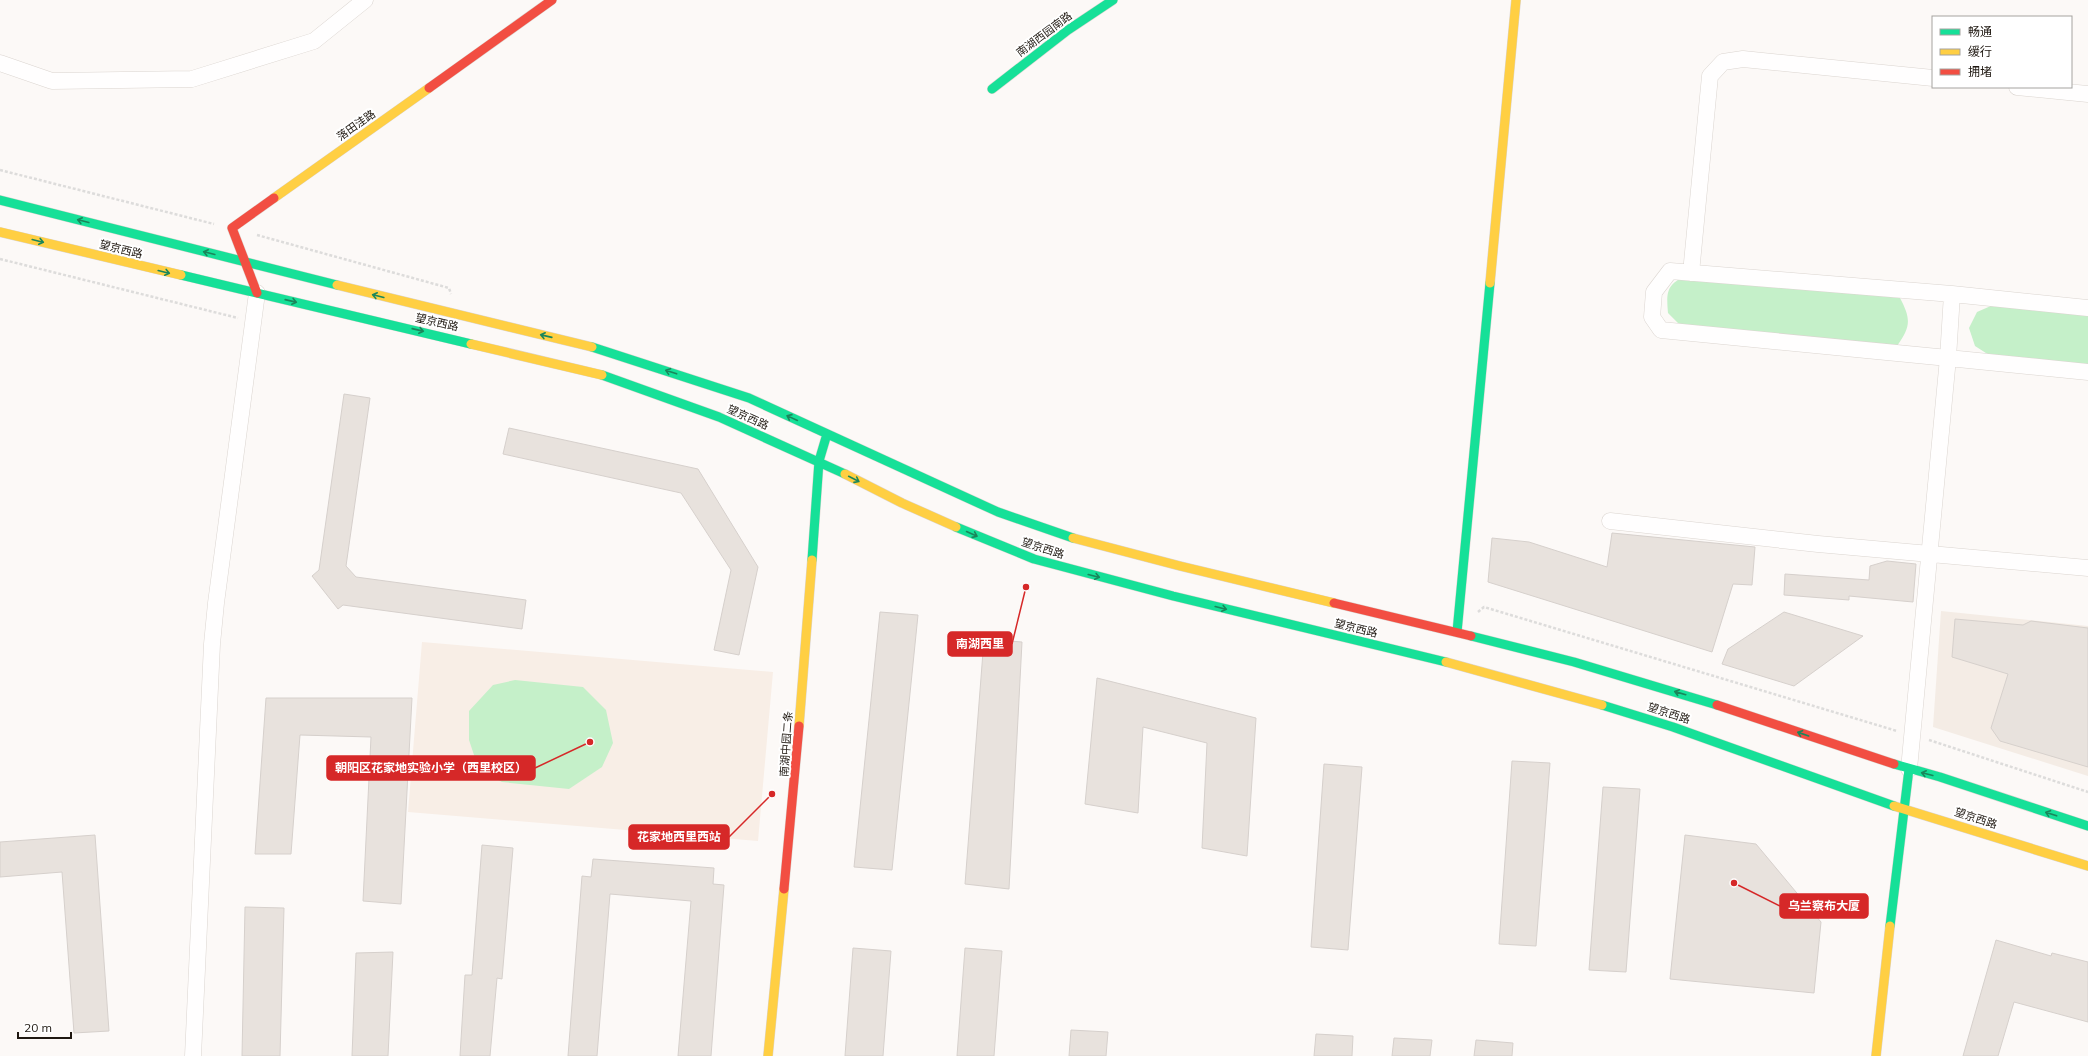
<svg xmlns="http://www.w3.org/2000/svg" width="2088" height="1056" viewBox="0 0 2088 1056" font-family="Mulish,'Noto Sans SC',sans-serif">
	<rect width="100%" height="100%" fill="#fcf9f7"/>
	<path fill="#f4ece5" d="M1941 611 2088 626V776L1933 727Z"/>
	<path fill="#f8eee6" d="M422 642 773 672 758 841 408 812Z"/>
	<path fill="#c5f0c9" d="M1689 275 1900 298C1911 319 1911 326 1897 346L1682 327 1668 313C1666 291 1667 283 1689 275Z
		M1993 305 2088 314V365L1989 355 1975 346 1969 328 1977 312Z
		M515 680 583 687 606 710 613 743 602 767 569 789 502 782 479 770 469 740V711L493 685Z"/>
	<path fill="#e8e2dd" stroke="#d6d0cc" d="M344 394 370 398 346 566 356 577 526 600 522 629 343 605 338 609 312 576 319 570Z
		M509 428 698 469 758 567 739 655 714 650 731 570 681 493 503 454Z
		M1612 533 1755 547 1752 585 1733 584 1712 652 1488 582 1492 538 1529 542 1607 567Z
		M1887 561 1916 564 1913 602 1849 596V600L1784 595 1785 574 1869 580 1870 566Z
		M880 612 918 615 892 870 854 867Z
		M1784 612 1863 636 1794 686 1722 664 1728 649Z
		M1955 619 2023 625 2031 621 2088 628V767L2000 741 1991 728 2008 674 1952 657Z
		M984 639 1022 642 1009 889 965 884Z
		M1097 678 1256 718 1247 856 1202 848 1207 743 1143 727 1138 813 1085 804Z
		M266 698H412L401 904 363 901 371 737 300 735 291 854H255Z
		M1512 761 1550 763 1536 946 1499 944Z
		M1324 764 1362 767 1348 950 1311 947Z
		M1603 787 1640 789 1626 972 1589 970Z
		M95 835 109 1031 74 1033 62 872 0 877V842Z
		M1685 835 1756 844 1821 922 1814 993 1670 979Z
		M482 845 513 848 502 979 497 978 490 1056H460L465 975H472Z
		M593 859 714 868 713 884 724 885 711 1056H678L691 901 610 894 597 1056H568L582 876 591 877Z
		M245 907 284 908 280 1056H242Z
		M1996 940 2051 956 2052 953 2088 962V1022L2014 1002 1998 1056H1963Z
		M853 948 891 951 883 1056H845Z
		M965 948 1002 951 994 1056H957Z
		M393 952 388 1056H352L356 953Z
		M1071 1030 1108 1032 1106 1056H1069Z
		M1316 1034 1353 1036 1352 1056H1314Z
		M1394 1038 1432 1040 1430 1056H1392Z
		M1476 1040 1513 1043 1512 1056H1474Z"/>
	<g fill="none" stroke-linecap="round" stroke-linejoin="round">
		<g stroke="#dbd5d0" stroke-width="17">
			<path id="street" d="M0 63 52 81 192 79 314 41 365 0
				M2017 87 2088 94
				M1691 273 1710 76 1723 62 1743 59 1933 78
				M1952 294 2088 308
				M1610 521 1818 544 2088 568
				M1909 769 1948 358 1661 330 1652 317 1654 292 1670 271 1952 294 1948 358 2088 372
				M193 1056 212 644 216 603 257 293"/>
		</g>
		<g stroke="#dbd5d0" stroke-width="10">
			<path id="fast" d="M992 89 1068 30 1113 0
				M0 200 337 285
				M181 275 471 344
				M592 347 749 398 998 512 1073 538
				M602 375 719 417 845 474
				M956 527 1034 559 1173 596 1446 662
				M812 560 819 461 827 434
				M1457 632 1490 283
				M1471 636 1574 662 1717 705
				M1602 705 1673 727 1894 806
				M1894 764 1940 777 2088 826
				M1890 926 1909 769"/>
		</g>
		<g stroke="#dbd5d0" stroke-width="10">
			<path id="slow" d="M274 198 429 88
				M0 232 181 275
				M1490 283 1516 0
				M337 285 592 347
				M471 344 602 375
				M845 474 902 503 956 527
				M1073 538 1180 566 1334 603
				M1446 662 1602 705
				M799 726 812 560
				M1894 806 2088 866
				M768 1056 784 889
				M1876 1056 1890 926"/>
		</g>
		<g stroke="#dbd5d0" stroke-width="10">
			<path id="jam" d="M429 88 552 0
				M257 293 232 228 274 198
				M1334 603 1471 636
				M1717 705 1894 764
				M784 889 799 726"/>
		</g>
		<path stroke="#dddcdb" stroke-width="2.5" stroke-dasharray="3 2" stroke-linecap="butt" d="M0 170 214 224
			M257 235 449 288 451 294
			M0 259 238 318
			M1478 612 1484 607 1897 731
			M1929 740 2088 792"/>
		<use href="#street" stroke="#fffefe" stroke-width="16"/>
		<use href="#fast" stroke="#16e098" stroke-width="9"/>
		<use href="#slow" stroke="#ffcf43" stroke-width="9"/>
		<use href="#jam" stroke="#f24e42" stroke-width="9"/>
	</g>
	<defs><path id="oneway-shaft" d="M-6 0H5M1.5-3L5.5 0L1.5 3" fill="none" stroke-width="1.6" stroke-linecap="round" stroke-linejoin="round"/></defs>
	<g stroke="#1a865b">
		<use href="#oneway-shaft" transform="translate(83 221) rotate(-166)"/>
		<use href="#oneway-shaft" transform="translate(38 241) rotate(14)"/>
		<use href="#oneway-shaft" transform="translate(209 253) rotate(-166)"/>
		<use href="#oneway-shaft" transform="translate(164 272) rotate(14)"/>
		<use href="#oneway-shaft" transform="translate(378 296) rotate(-166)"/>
		<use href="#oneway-shaft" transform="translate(291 301) rotate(13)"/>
		<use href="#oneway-shaft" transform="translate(418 330) rotate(13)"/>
		<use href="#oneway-shaft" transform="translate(546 336) rotate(-167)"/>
		<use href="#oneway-shaft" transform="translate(671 372) rotate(-162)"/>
		<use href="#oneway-shaft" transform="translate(792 418) rotate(-155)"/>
		<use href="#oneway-shaft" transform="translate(854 479) rotate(27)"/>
		<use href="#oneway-shaft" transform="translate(972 534) rotate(24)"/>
		<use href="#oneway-shaft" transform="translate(1094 576) rotate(14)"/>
		<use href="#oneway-shaft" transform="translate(1221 608) rotate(14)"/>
		<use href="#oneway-shaft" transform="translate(1680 693) rotate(-164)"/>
		<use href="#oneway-shaft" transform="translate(1803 734) rotate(-161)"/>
		<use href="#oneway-shaft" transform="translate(1927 774) rotate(-166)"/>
		<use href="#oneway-shaft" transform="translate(2051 814) rotate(-162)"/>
	</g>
	<g text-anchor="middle" stroke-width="4" stroke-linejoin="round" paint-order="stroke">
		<g font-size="11" fill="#1f1811" stroke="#fff">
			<text transform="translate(1044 34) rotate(-37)" y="4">南湖西园南路</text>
			<text transform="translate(356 125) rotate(-35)" y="4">落田洼路</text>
			<text transform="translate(121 249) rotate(14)" y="4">望京西路</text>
			<text transform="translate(437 322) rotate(13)" y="4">望京西路</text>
			<text transform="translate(748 417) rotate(24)" y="4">望京西路</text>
			<text transform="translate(1043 548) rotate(18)" y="4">望京西路</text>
			<text transform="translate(1356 628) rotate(14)" y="4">望京西路</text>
			<text transform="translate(1669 713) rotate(18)" y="4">望京西路</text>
			<text transform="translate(786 744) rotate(-86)" y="4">南湖中园二条</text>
			<text transform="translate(1976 818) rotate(18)" y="4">望京西路</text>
		</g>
	</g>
	<path fill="none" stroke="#d62828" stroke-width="1.5" d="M1026 587L1012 644M590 742L535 768M772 794L729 837M1734 883L1780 906"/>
	<g fill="#d62828" stroke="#fff" stroke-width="1.5">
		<circle cx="1026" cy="587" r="4"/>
		<circle cx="590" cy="742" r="4"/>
		<circle cx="772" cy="794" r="4"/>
		<circle cx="1734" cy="883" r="4"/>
	</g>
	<g fill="#d62828" stroke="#d62828" stroke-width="1.5">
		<rect x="948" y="632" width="64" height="24" rx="4"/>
		<rect x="327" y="756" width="208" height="24" rx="4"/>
		<rect x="629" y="825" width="100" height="24" rx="4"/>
		<rect x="1780" y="894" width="88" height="24" rx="4"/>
	</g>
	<g font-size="12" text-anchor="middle" font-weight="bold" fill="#fff">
		<text x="980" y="648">南湖西里</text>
		<text x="431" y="772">朝阳区花家地实验小学（西里校区）</text>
		<text x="679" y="841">花家地西里西站</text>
		<text x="1824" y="910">乌兰察布大厦</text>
	</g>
	<rect x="1932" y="16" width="140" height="72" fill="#ffffff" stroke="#a5a3a0"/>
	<rect x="1940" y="29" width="20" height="6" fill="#16e098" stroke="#a5a3a0"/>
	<text x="1968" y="36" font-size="12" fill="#1f1811">畅通</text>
	<rect x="1940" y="49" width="20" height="6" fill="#ffcf43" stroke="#a5a3a0"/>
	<text x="1968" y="56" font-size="12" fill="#1f1811">缓行</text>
	<rect x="1940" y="69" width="20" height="6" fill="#f24e42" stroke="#a5a3a0"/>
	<text x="1968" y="76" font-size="12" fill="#1f1811">拥堵</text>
	<path d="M18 1032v6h53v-6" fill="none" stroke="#1f1811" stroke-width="2"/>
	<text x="24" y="1032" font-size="12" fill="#1f1811" stroke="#ffffff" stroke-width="3" paint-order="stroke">20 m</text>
</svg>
